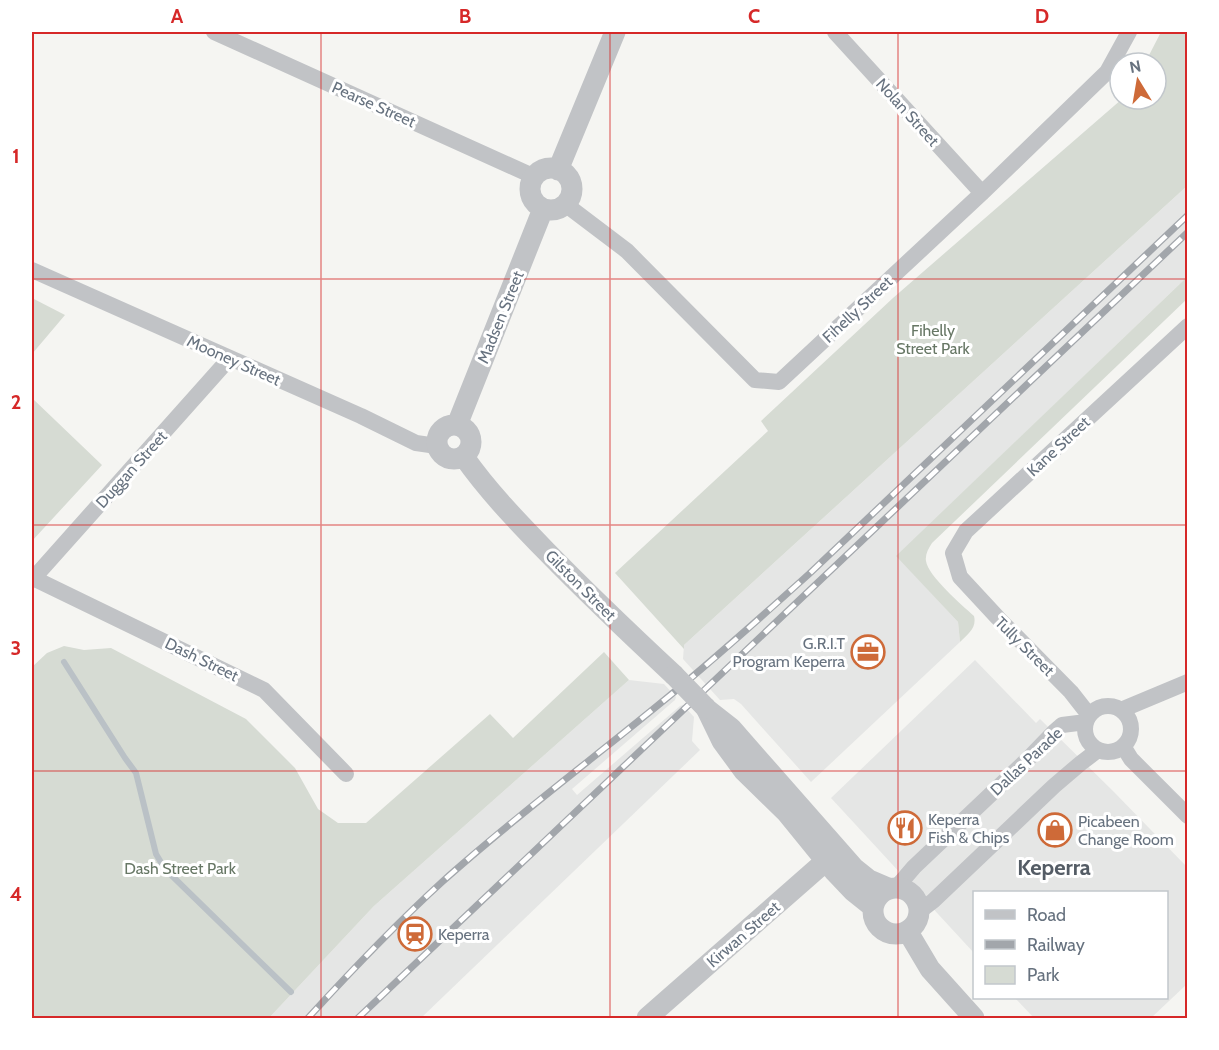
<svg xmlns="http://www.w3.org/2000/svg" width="1219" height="1050" viewBox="0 0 1219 1050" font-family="Cabin,sans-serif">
	<rect width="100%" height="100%" fill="#f5f5f2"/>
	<path fill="#e5e6e5" d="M1187 186V277L897 556 958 622 960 642 811 782 741 704 734 699 720 700 683 659 684 645Z
		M975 660 1036 723 1040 719 1114 792 1187 867V984L1151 1018H1034L1015 998H1166V892H974V953L831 798Z
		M629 680 664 684 676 697 675 700 572 789 577 795 680 706 683 705 694 717 692 741 700 750 421 1018H269L374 906Z"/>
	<path fill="#d6dbd3" d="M1161 32H1187V186L684 645V649L615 573 768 431 761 421 893 298 1122 99H1156V63H1145Z
		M1187 277V299L932 543C928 549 925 555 926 561 928 576 962 605 974 616 977 628 968 634 960 642L958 622 896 556Z
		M32 298 65 315 32 354Z
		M32 398 102 465 32 541Z
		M64 646 84 650 111 648 246 719 295 768 318 809 338 823H366L490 714 513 738 604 652 629 680 374 906 269 1018H32V667L47 653Z"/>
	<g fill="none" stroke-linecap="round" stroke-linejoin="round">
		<path stroke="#bac1c6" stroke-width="6" d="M64 662 125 758 136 773 156 854 165 869 291 992"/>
		<path stroke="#c1c3c6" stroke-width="16" d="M214 32 535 177
			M835 32 982 193
			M565 204 627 251 755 380 779 382 982 193 1107 72 1129 32
			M32 270 361 416 416 443 437 446
			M33 578 264 690 346 774
			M32 580 229 359
			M1085 729a23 23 0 1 1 46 0a23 23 0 1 1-46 0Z
			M1121 710 1188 682
			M1089 715 1071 692 998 618 960 577 953 553 966 531 1188 326
			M1123 746 1131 759 1188 816
			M896 888 914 867 1028 759 1054 732 1062 725 1086 722
			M920 911 933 901 1054 786 1081 763 1098 750"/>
		<path stroke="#c1c3c6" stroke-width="21" d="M530 189a21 21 0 1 1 42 0a21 21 0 1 1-42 0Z
			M558 170 615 32
			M437 442a17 17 0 1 1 34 0a17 17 0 1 1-34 0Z
			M457 425 543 209
			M464 457C488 491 516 520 545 550 587 593 630 634 674 675
			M706 708 722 741 744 771 787 813 835 872 853 891 873 907
			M708 710 731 728 854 868 869 880 890 889
			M873 911a23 23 0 1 1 46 0a23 23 0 1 1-46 0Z
			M908 932 930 969 974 1018
			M647 1018 836 852"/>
		<g stroke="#a2a6ab" stroke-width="7">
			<path id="rail" d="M308 1018C351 971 395 925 442 882 511 820 586 764 657 706 709 664 759 619 809 574L1188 215
				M358 1018 1188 232"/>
		</g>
		<use href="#rail" stroke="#fff" stroke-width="4.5" stroke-dasharray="14" stroke-linecap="butt"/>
		<path stroke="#c1c3c6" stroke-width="21" d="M674 675 706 708"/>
	</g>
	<path fill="none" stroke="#d62828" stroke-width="1.5" stroke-opacity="0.55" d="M321 32V1018M610 32V1018M898 32V1018M32 279H1188M32 525H1188M32 771H1188"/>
	<defs>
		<g id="office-ring" transform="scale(1.725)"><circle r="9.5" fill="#fff" stroke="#ce6a38" stroke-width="1.5"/><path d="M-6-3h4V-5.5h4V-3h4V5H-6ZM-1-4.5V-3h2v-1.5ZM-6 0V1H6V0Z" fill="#ce6a38"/></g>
		<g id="restaurant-ring" transform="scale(1.725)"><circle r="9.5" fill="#fff" stroke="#ce6a38" stroke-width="1.5"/><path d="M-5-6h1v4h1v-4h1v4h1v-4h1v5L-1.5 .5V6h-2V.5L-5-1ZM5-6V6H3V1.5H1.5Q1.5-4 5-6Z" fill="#ce6a38"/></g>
		<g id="shop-ring" transform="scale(1.725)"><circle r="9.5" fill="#fff" stroke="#ce6a38" stroke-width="1.5"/><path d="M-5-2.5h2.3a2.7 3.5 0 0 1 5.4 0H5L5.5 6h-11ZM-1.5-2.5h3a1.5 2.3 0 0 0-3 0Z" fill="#ce6a38"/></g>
		<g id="station-ring" transform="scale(1.725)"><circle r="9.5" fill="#fff" stroke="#ce6a38" stroke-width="1.5"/><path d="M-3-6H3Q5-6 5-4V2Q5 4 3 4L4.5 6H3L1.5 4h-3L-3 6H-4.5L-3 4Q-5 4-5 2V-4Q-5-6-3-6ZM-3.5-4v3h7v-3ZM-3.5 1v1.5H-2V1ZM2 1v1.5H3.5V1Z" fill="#ce6a38"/></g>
	</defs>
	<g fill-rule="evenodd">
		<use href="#office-ring" x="868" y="652"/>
		<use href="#restaurant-ring" x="905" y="828"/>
		<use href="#shop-ring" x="1055" y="830"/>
		<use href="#station-ring" x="415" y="934"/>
	</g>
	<g text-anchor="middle" stroke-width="6" stroke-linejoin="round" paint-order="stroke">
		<g font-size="16" fill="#67727f" stroke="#fff">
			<text transform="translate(374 104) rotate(24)" y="6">Pearse Street</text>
			<text transform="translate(908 112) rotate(48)" y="6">Nolan Street</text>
			<text transform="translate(857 309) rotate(-43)" y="6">Fihelly Street</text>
			<text transform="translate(500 317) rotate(-68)" y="6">Madsen Street</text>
			<text transform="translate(234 360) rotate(24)" y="6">Mooney Street</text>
			<text transform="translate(1058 446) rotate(-43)" y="6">Kane Street</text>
			<text transform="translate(131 469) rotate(-48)" y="6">Duggan Street</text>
			<text transform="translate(581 585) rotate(45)" y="6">Gilston Street</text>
			<text transform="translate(1025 646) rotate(45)" y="6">Tully Street</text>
			<text transform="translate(202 659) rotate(26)" y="6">Dash Street</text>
			<text transform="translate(1026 761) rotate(-43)" y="6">Dallas Parade</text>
			<text transform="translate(743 934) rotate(-41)" y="6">Kirwan Street</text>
		</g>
		<g font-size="16" fill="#677765" stroke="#fff">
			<text x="933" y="336">Fihelly<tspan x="933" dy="18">Street Park</tspan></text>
			<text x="180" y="874">Dash Street Park</text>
		</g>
		<g font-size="16" fill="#67727f" stroke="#fff" text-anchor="start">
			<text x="845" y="649" text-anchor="end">G.R.I.T<tspan x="845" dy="18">Program Keperra</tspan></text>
			<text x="928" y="825">Keperra<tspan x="928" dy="18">Fish &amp; Chips</tspan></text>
			<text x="1078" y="827">Picabeen<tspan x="1078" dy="18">Change Room</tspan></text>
			<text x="438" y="940">Keperra</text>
		</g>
		<g font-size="22" font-weight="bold" fill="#545c65" stroke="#fff">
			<text x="1054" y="875">Keperra</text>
		</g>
	</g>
	<rect width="1219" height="1050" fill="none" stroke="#ffffff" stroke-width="66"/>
	<rect x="973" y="891" width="195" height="108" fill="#ffffff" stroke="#c2c7cc" stroke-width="1.5"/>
	<rect x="985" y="910" width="30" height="9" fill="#c1c3c6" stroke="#c2c7cc" stroke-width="1.5"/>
	<text x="1027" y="921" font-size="18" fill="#67727f">Road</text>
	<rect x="985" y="940" width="30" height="9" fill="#a2a6ab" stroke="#c2c7cc" stroke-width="1.5"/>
	<text x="1027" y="951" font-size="18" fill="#67727f">Railway</text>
	<rect x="985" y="966" width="30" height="18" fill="#d6dbd3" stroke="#c2c7cc" stroke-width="1.5"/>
	<text x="1027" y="981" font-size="18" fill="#67727f">Park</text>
	<g transform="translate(1138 81) rotate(349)"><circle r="28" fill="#ffffff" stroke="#c2c7cc" stroke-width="1.5"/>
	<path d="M0-4.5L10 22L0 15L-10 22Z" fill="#ce6a38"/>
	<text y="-9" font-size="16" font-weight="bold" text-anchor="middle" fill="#67727f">N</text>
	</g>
	<rect x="33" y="33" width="1153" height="984" fill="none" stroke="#d62828" stroke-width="2"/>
	<g font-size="20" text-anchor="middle" font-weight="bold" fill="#d62828">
		<text x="177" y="23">A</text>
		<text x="465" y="23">B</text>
		<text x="754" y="23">C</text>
		<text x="1042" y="23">D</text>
		<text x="16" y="163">1</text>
		<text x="16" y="409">2</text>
		<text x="16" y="655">3</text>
		<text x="16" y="901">4</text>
	</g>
</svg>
